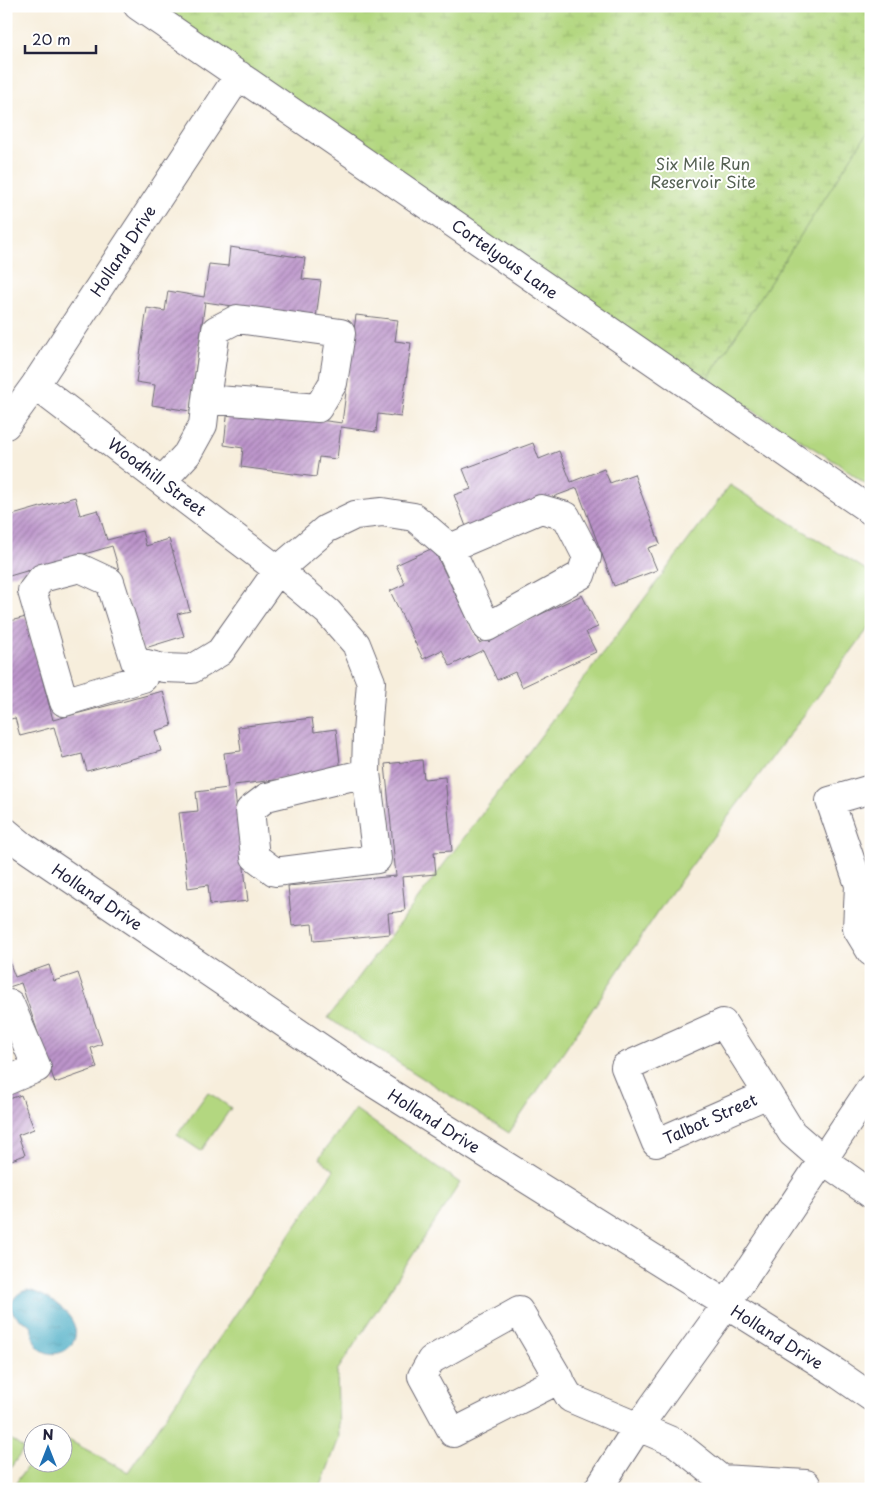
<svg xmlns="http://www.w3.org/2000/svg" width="877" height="1495" viewBox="0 0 877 1495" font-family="'Playpen Sans',sans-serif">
	<defs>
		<pattern id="wetland-marsh" width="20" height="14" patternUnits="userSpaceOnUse" patternTransform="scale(1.25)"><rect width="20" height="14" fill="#b3d780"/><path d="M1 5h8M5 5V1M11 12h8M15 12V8" fill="none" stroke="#9ab870"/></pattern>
		<pattern id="water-ripples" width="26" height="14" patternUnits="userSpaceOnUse" patternTransform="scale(1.25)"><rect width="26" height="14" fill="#44aac3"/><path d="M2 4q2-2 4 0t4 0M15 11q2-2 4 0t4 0" fill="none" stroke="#388aa0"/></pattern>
		<pattern id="building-hatch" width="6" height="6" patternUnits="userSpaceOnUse" patternTransform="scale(1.25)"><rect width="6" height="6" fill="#bc94ca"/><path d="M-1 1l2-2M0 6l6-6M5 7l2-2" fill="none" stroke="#9878a5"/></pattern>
	</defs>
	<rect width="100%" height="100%" fill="#fff"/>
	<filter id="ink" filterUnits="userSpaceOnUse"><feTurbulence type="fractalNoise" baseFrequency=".02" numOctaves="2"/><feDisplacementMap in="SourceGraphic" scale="10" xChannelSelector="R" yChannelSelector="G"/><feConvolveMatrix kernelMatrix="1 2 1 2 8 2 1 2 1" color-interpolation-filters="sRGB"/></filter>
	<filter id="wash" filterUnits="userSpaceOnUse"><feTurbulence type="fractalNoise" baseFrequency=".0096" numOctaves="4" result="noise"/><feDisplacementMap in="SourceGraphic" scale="20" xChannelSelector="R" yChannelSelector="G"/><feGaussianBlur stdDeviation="1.12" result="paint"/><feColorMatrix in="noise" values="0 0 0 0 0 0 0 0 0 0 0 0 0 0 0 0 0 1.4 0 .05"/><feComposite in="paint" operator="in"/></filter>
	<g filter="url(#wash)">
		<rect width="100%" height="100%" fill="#f7eedc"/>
		<path fill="#b3d780" stroke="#6a7c5e" d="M173 6H871V488L837 463 749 408Z
			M730 485 871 573V625L666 900 509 1133 328 1018Z
			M208 1092 231 1108 201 1151 177 1135Z
			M355 1109 460 1183 337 1371 339 1438 321 1486 314 1489H12L32 1459V1462H62L63 1437 128 1472 334 1170 319 1158Z
			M6 1436 24 1449 6 1474Z"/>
		<path fill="url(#wetland-marsh)" stroke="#6a7c5e" d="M146 6H871V127L701 389Z"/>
		<path fill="url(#water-ripples)" stroke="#33667f" d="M27 1290C45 1293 80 1315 75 1337 71 1355 46 1360 36 1344 33 1339 32 1331 31 1325 27 1322 21 1321 17 1317 5 1308 14 1293 27 1290Z"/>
		<g id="blocks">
			<path fill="url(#building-hatch)" d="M230 247 305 258 302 279 321 281 316 318 205 302 190 411 152 405 155 385 136 382 147 308 165 311 168 291 204 297 209 264 228 266Z
				M356 315 398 320 395 341 411 343 401 417 378 414 376 432 341 427 337 459 319 457 316 477 241 467 243 448 224 445 228 408 342 423Z
				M533 443 539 459 559 451 571 482 604 469 610 483 634 474 660 544 648 548 657 570 614 586 577 488 467 529 454 495 471 489 463 469Z
				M75 497 80 515 98 510 107 540 142 531 146 546 169 539 190 611 177 614 184 636 142 649 112 546 6 577V537H7L6 517Z
				M433 548 479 643 582 595 598 627 586 632 596 652 522 687 515 672 497 680 483 650 450 666 442 650 423 659 390 591 405 584 396 565Z
				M26 617 53 720 163 691 172 726 155 731 161 751 87 771 82 754 63 759 54 727 20 736 15 718 6 720V622Z
				M312 718 314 732 336 729 341 772 234 785 248 901 210 905 208 885 188 888 179 813 198 811 196 792 228 788 224 753 241 751 238 727Z
				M422 760 424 779 445 777 452 851 434 852 436 874 402 877 405 911 388 913 390 934 314 941 312 924 292 926 288 886 396 876 385 764Z
				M6 953 15 977 49 965 54 981 78 973 102 1044 91 1048 97 1068 55 1083 21 983 6 988Z
				M21 1095 34 1129 18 1135 25 1155 6 1162V1100Z"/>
		</g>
	</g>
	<g filter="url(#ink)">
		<use href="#blocks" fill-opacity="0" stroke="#6d6973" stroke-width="1"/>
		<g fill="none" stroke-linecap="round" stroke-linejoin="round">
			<g stroke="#6d6973" stroke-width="30">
				<path id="street" d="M138 6 871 511
					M237 319 341 333 333 383 318 408 206 399 216 330Z
					M35 385 278 570 328 612 356 644 371 682 367 733 366 773
					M6 425 35 385 239 75
					M162 481 187 454 203 425 206 399
					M541 509 566 516 587 557 581 575 487 627 450 548Z
					M80 568 110 582 135 661 143 678 64 702 32 591 42 578Z
					M135 661 163 668 192 669 220 652 278 570 326 529 355 515 382 512 414 517 450 548
					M366 773 377 859 275 872 255 857 250 810 267 797Z
					M871 789 830 801 859 885 871 880
					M6 832 23 846 356 1072 835 1372 871 1397
					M859 885 857 929 871 952
					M6 1005 10 1004 37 1068 6 1081
					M723 1023 768 1094 656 1143 625 1067Z
					M768 1094 792 1133 823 1160 871 1194
					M560 1379 453 1433 422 1376 431 1360 519 1311 570 1398 676 1443 721 1479 806 1484 805 1489
					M598 1489 638 1427 726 1305 871 1088"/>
			</g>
			<use href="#street" stroke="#fff" stroke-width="28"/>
		</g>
	</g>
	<g text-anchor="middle" stroke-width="4" stroke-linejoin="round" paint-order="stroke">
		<g font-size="16" fill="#556153" stroke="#fff">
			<text x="703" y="170">Six Mile Run<tspan x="703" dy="18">Reservoir Site</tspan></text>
		</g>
		<g font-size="16" fill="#22223b" stroke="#fff">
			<text transform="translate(123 251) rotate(-57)" y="6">Holland Drive</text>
			<text transform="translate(505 259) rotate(35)" y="6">Cortelyous Lane</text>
			<text transform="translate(157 477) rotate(37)" y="6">Woodhill Street</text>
			<text transform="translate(97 897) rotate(34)" y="6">Holland Drive</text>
			<text transform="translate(710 1119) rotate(-24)" y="6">Talbot Street</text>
			<text transform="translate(434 1121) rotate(32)" y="6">Holland Drive</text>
			<text transform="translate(777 1337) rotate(32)" y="6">Holland Drive</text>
		</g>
	</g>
	<rect width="877" height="1495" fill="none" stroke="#fff" stroke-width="25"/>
	<g transform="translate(48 1448)"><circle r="24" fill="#ffffff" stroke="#a7a7b1"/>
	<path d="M0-4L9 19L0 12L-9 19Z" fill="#1f6fb2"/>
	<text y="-8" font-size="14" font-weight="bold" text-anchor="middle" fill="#22223b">N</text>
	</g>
	<path d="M25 45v8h71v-8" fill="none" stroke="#22223b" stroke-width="2.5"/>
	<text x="32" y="45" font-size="15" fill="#22223b" stroke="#ffffff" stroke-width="4" paint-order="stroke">20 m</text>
</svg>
